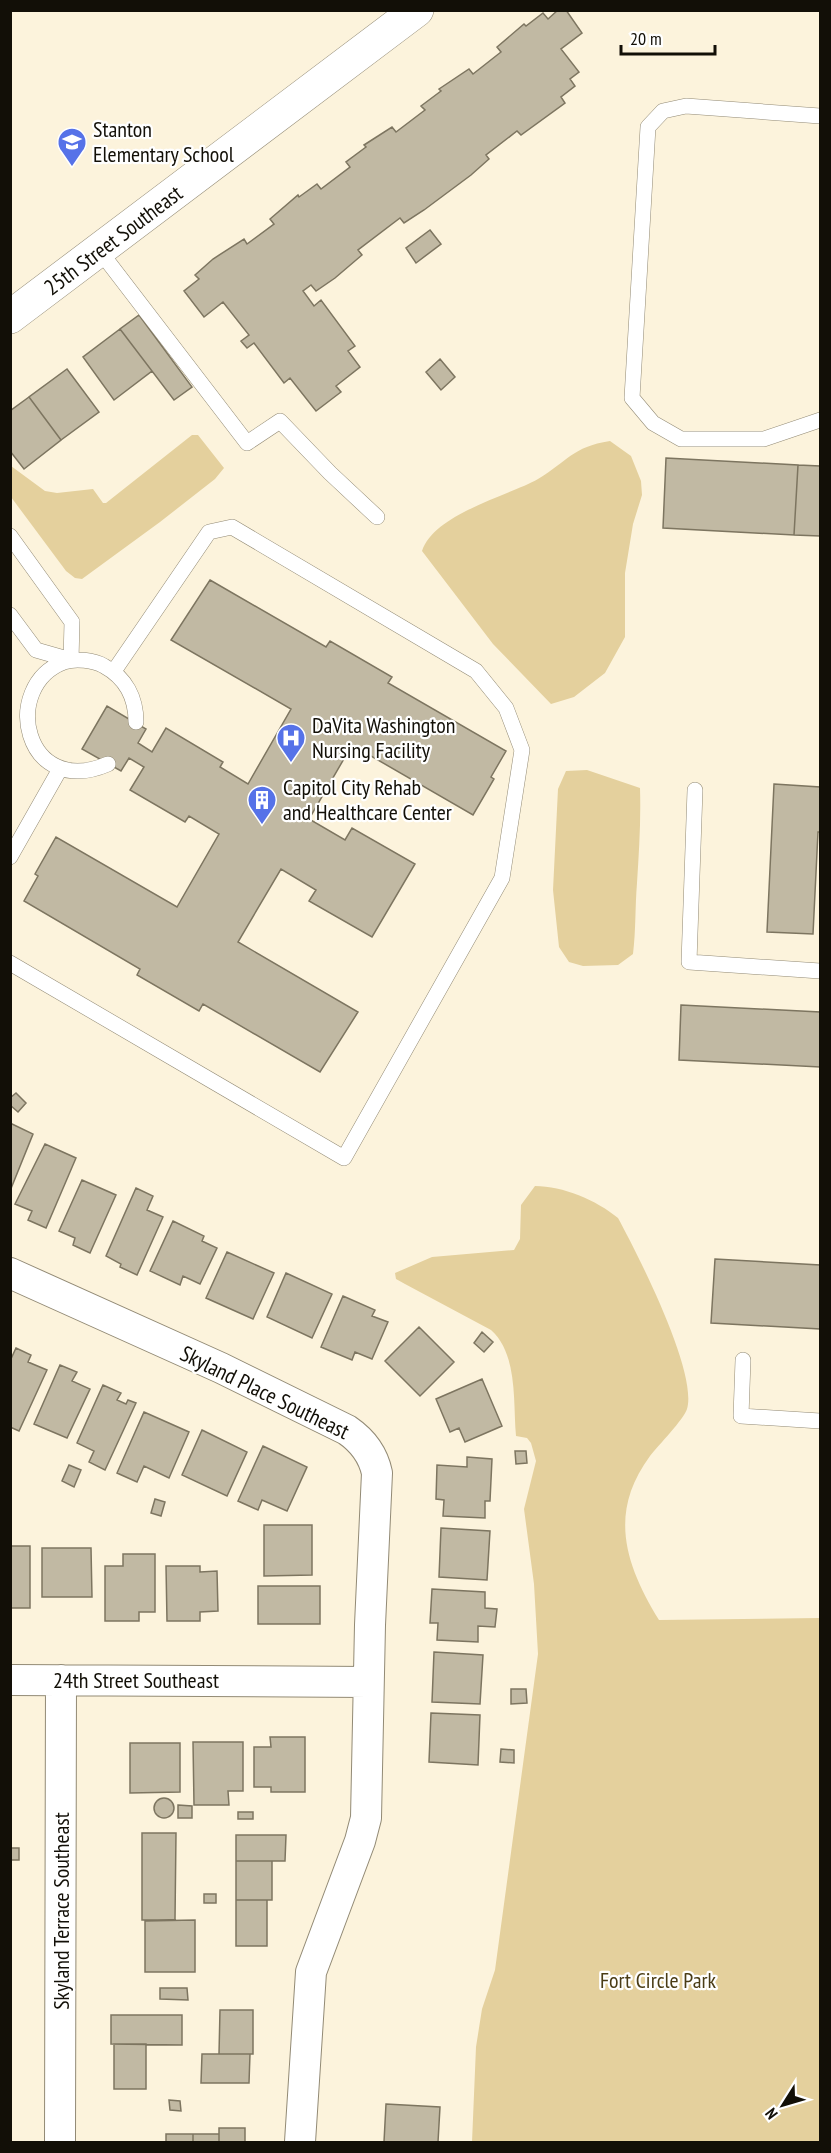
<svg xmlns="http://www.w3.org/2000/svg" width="831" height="2153" viewBox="0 0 831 2153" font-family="'PT Sans Narrow',sans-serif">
	<rect width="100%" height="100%" fill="#fcf3dc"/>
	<path fill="#e4d09d" d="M192 435H198L224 468 215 479 160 522 82 579 75 578 66 571 11 497V466L45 491 57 493 93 489 103 503H106Z
		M610 441 631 456 641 481 642 495 633 524 625 573V637L605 673 574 697 551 704 493 644 422 551C434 514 508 496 538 479 568 461 572 447 610 441Z
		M587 770 640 788C641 821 639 851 637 883 635 907 636 930 633 954L618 965 583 966 569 962 559 947 553 890 558 789 566 771Z
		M535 1186C563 1186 596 1200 618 1218 637 1253 698 1372 687 1409 684 1419 658 1446 650 1456 608 1513 625 1564 659 1620L820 1618V2142H472L476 2047 482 2009 495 1970 538 1654 534 1584 524 1509 536 1461 531 1443 527 1438 516 1436C513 1402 518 1354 491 1330L405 1284 396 1279 395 1273 432 1257 514 1250 520 1239 521 1205Z"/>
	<path fill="#c1b9a3" stroke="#7d7560" stroke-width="1.5" d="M558 10H566L582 33 561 49 579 72 570 79 575 86 561 97 565 103 521 135 517 131 486 155 489 159 471 175 424 210 404 223 400 218 358 250 362 255 335 278 316 291 311 285 303 291 314 306 321 300 355 346 348 351 360 367 336 386 341 392 316 411 290 378 284 383 254 343 247 348 241 341 249 335 223 302 204 317 184 291 199 279 195 275 213 259 244 239 247 244 274 224 270 219 298 195 299 197 317 184 321 189 350 167 346 162 366 147 364 145 392 127 396 132 425 110 421 106 441 91 439 89 469 69 473 74 501 52 497 47 524 24 526 26 543 13 548 19Z
		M430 230 441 244 416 263 406 248Z
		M139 315 192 387 174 400 120 329Z
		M120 329 152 371 114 400 83 357Z
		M440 359 455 377 441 390 426 372Z
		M67 369 99 412 61 440 29 397Z
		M29 397 61 440 24 469 10 451V411Z
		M666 458 798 465 794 535 663 528Z
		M798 465 820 466V536L794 535Z
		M210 580 326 647 330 641 392 677 388 683 506 751 491 777 494 779 473 815 352 745 309 819 345 840 352 828 415 864 372 937 309 901 316 890 281 869 238 942 358 1012 320 1072 203 1004 199 1011 137 975 140 969 24 901 38 876 35 874 56 837 177 907 219 834 189 816 185 822 130 790 144 767 129 758 121 771 82 749 107 706 146 729 138 743 152 752 166 728 223 762 220 767 248 784 291 709 171 640Z
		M774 784 820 787V832H818L813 934 767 932Z
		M681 1005 820 1012V1067L679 1060Z
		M16 1093 26 1103 18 1112 10 1105V1098Z
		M10 1123 33 1134 10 1191Z
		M45 1144 76 1158 46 1228 28 1220 32 1211 15 1204Z
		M82 1180 116 1195 90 1253 73 1245 75 1238 59 1231Z
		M136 1188 153 1196 147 1210 163 1217 137 1275 120 1267 121 1264 106 1256Z
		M173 1221 204 1236 202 1241 217 1248 200 1284 183 1276 180 1285 150 1271Z
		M227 1252 274 1273 253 1319 206 1298Z
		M715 1259 820 1265V1332V1329L711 1323Z
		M286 1273 332 1294 312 1338 267 1317Z
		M343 1296 375 1310 372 1316 388 1322 372 1359 355 1352 352 1360 321 1347Z
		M419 1327 454 1362 420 1396 385 1361Z
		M482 1332 493 1342 484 1352 474 1343Z
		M16 1348 31 1355 28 1362 47 1370 19 1431 10 1427V1361Z
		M60 1365 77 1372 72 1381 90 1389 67 1438 34 1424Z
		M482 1379 502 1426 465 1442 459 1428 450 1432 436 1399Z
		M103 1385 121 1393 117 1400 126 1404 128 1400 136 1403 105 1470 89 1462 94 1451 77 1443Z
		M144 1412 189 1432 169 1478 144 1466 137 1482 117 1473Z
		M202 1430 247 1452 227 1496 182 1475Z
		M263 1446 307 1467 287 1511 262 1500 258 1510 238 1501Z
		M515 1451H526L527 1463 516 1464Z
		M467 1457 492 1459 490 1501H485V1518L443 1516 444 1500 436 1499 437 1465 467 1467Z
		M69 1465 81 1470 74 1487 62 1481Z
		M155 1499 165 1502 161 1516 151 1513Z
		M264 1525H312V1575L264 1576Z
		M441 1528 490 1531 487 1580 439 1577Z
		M10 1546H30V1608H10Z
		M42 1548H91L92 1597H42Z
		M123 1554H155V1612H139V1621H105V1566H123Z
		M166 1566H200V1572L217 1571 218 1611 200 1612V1621H167Z
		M258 1586H320V1624H258Z
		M432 1589 485 1592V1608L497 1609 495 1627 478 1626V1642L437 1640 438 1623H430Z
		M434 1652 483 1655 480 1704 432 1702Z
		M511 1689H526L527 1703 511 1704Z
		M431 1713 480 1715 478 1765 429 1762Z
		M270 1737H305V1792H271V1787H254V1747H271Z
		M193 1742H243V1791H228L229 1805H194Z
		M130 1743H180V1792L130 1793Z
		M501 1749 514 1750V1763L500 1762Z
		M154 1808a10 10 0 1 1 20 0a10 10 0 1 1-20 0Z
		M178 1805 192 1806V1818H178Z
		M238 1812H253V1819H238Z
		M142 1833H176L175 1920H142Z
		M236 1835H286L285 1861H236Z
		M10 1848H19V1860H10Z
		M236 1861H272V1900H236Z
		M204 1894H216V1903H204Z
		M236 1900H267V1946H236Z
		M195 1920V1972H145V1921Z
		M160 1988H187L188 2000 160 1999Z
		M220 2010H253V2054H219Z
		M111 2015H182V2045L111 2044Z
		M114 2044H146V2089H114Z
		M202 2054H250L249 2083H201Z
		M169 2100 180 2101 181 2111 170 2110Z
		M386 2104 440 2107 438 2142H384Z
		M219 2128H245V2142H219Z
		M166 2134H193V2142H166Z
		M193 2134H219V2142H193Z"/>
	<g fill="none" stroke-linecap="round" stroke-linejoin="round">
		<g stroke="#928a75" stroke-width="16">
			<path id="service" d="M820 116 686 106 663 111 648 127 632 398 653 423 681 439H764L820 420
				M99 250 247 443 280 421 330 473 377 517
				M10 536 72 622 71 660 36 650 10 615
				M108 764C24 800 0 686 64 662 75 658 94 660 104 666 126 678 136 698 136 722
				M695 790 689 962 820 971
				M10 857 60 769
				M10 963 344 1158 502 878 522 750 506 708 476 671 232 527 209 532 114 671
				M743 1360 741 1416 820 1421"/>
		</g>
		<g stroke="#928a75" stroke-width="32">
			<path id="minor" d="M10 1273 221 1368 347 1430C363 1441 373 1454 377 1473L370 1625 366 1818 360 1841 311 1972 300 2142
				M10 1680 368 1682
				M60 2142 61 1680"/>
		</g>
		<g stroke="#928a75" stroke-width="34">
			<path id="tertiary" d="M10 317 417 10"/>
		</g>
		<use href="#service" stroke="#fff" stroke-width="15"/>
		<use href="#minor" stroke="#fff" stroke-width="30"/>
		<use href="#tertiary" stroke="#fff" stroke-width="33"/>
	</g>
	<defs>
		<g id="school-pin" transform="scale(1.5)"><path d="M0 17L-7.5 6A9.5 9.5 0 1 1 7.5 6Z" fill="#5672e8" stroke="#fff"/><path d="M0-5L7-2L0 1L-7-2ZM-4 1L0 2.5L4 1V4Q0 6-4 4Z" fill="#fff"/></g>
		<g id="hospital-pin" transform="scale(1.5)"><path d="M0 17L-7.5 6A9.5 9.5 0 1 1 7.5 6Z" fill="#5672e8" stroke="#fff"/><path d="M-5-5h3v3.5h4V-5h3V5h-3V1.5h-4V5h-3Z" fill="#fff"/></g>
		<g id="building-pin" transform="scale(1.5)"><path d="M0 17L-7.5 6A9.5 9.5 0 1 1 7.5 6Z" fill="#5672e8" stroke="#fff"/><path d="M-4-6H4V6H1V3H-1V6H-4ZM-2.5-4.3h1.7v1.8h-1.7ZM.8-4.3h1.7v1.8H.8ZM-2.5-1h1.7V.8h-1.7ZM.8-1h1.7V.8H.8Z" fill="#fff"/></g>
	</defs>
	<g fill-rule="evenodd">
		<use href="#school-pin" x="72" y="142"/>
		<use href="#hospital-pin" x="291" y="738"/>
		<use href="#building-pin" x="262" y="800"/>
	</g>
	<g text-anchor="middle" stroke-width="4.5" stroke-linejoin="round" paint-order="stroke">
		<g font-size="22" fill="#120f07" stroke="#fff" text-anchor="start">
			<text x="93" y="137">Stanton<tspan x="93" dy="25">Elementary School</tspan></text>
			<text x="312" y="733">DaVita Washington<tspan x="312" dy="25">Nursing Facility</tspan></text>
			<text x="283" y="795">Capitol City Rehab<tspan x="283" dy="25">and Healthcare Center</tspan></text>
		</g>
		<g font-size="22" fill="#120f07" stroke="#fff">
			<text transform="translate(113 240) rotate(-37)" y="8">25th Street Southeast</text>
			<text transform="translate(265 1392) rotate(26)" y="8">Skyland Place Southeast</text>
			<text x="136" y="1688">24th Street Southeast</text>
			<text transform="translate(61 1911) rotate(-90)" y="8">Skyland Terrace Southeast</text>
		</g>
		<g font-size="22" fill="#4a3c15" stroke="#fff">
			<text x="658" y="1988">Fort Circle Park</text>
		</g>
	</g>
	<rect width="831" height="2153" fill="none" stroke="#120f07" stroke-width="24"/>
	<g transform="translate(783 2105) rotate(233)" stroke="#ffffff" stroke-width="4.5" paint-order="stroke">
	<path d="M0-4.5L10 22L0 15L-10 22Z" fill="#120f07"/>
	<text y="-9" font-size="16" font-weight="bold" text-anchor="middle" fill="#120f07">N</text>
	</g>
	<path d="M621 45v9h94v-9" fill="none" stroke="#120f07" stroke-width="3"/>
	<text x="630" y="45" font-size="18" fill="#120f07" stroke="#ffffff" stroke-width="4.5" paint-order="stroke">20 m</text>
</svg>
